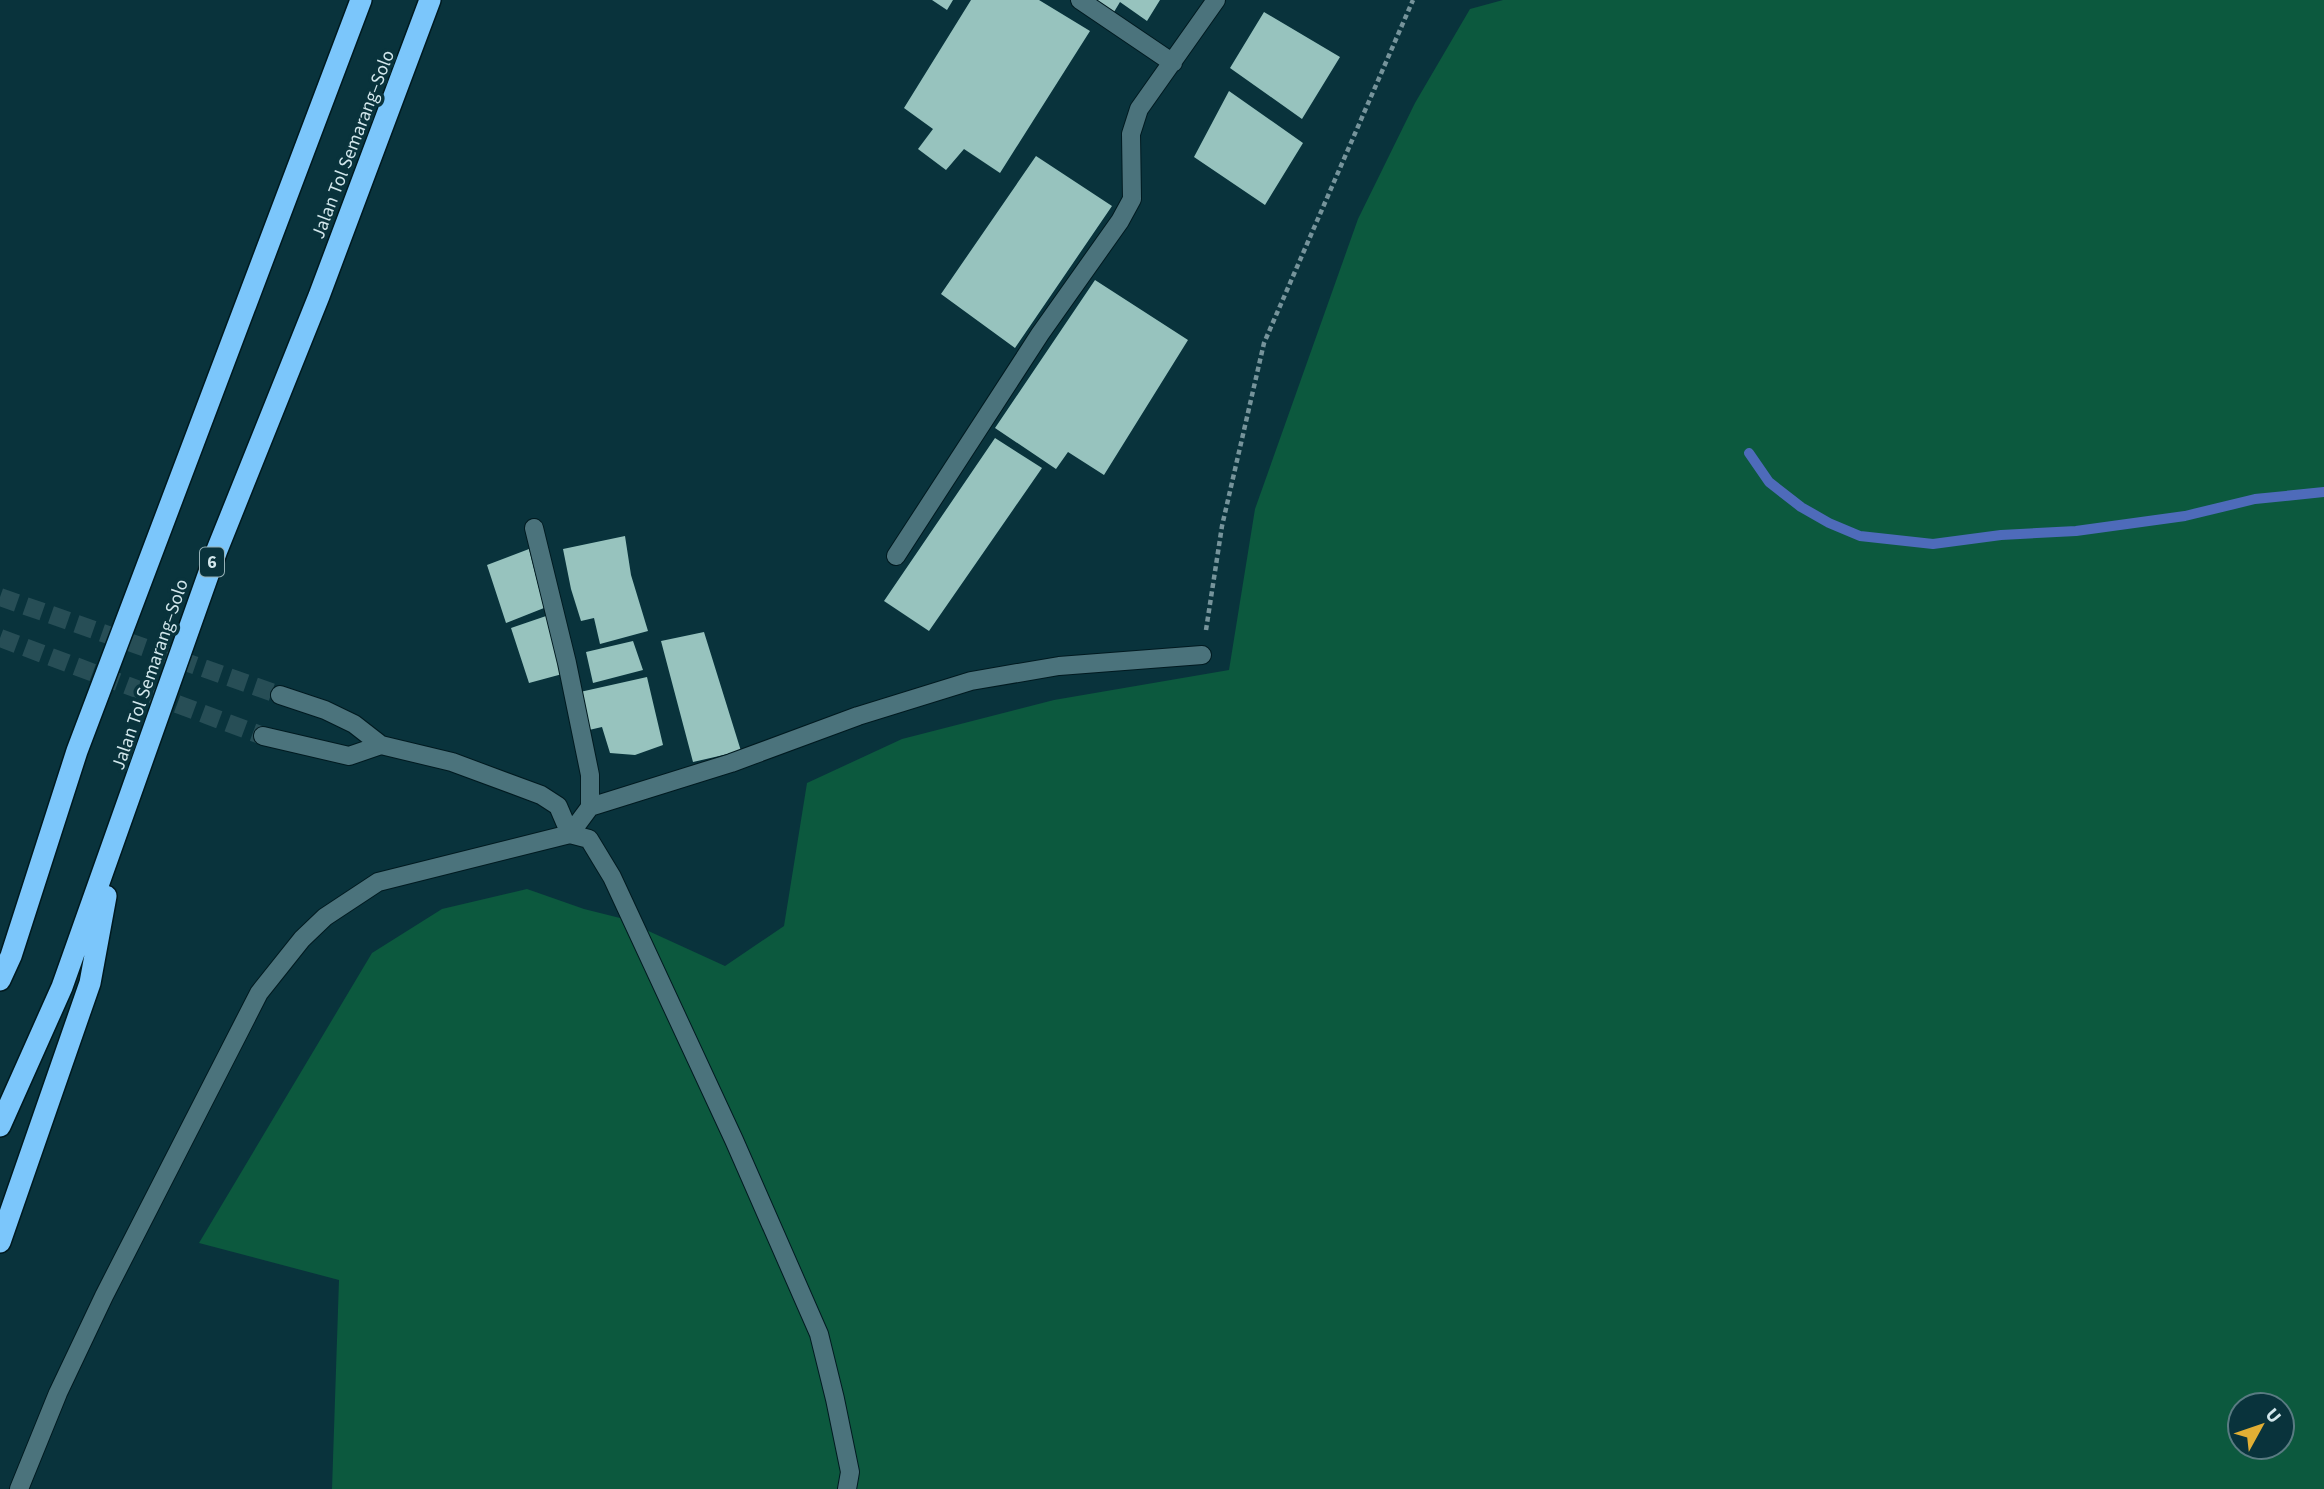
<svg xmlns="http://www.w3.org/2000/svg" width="2324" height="1489" viewBox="0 0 2324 1489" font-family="'Source Sans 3',sans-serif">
	<rect width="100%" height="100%" fill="#09333c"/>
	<path fill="#0c593e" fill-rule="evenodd" d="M1503 0H2324V1489H332L339 1280 199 1243 372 953 442 909 527 889 584 909 620 918 725 966 784 926 807 783 902 739 1054 700 1229 670 1255 509 1358 219 1415 103 1470 9ZM2240 1405H2282V1447H2240Z"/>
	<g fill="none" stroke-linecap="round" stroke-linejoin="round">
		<path stroke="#4e6bba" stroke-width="10" d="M1749 453 1769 482 1801 507 1829 523 1860 536 1933 544 2001 535 2076 531 2185 516 2255 499 2324 492"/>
	</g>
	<path fill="#97c3be" d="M932 0H953L947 10Z
		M971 0H1039L1090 31 1000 173 964 149 946 170 918 149 933 129 904 108Z
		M1094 0H1160L1147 21 1120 2 1114 12Z
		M1264 12 1340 57 1302 119 1230 68Z
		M1229 91 1303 143 1265 205 1194 157Z
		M1036 156 1112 206 1015 348 941 294Z
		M1095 280 1188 340 1104 475 1068 452 1056 469 995 428Z
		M995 438 1042 468 929 631 884 601Z
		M625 536 631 575 648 631 600 644 594 618 581 621 571 589 563 549Z
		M529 549 544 608 506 623 487 565Z
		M549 615 566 673 529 683 511 628Z
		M704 632 741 751 693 762 661 641Z
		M633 641 643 670 593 683 586 652Z
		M647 677 663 745 635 755 610 753 602 727 589 730 580 692Z"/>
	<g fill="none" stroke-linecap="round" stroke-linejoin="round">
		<path stroke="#274e56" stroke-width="18" stroke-dasharray="18 9" stroke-linecap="butt" d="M0 597 280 695
			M0 638 263 736"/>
		<g stroke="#001a20" stroke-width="20">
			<path id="minor" d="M1080 0 1173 63
				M534 528 567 663 590 775V807
				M896 556 1040 334 1120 221 1132 199 1131 134 1139 109 1216 0
				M280 695 325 710 354 724 381 745 452 762 541 795 558 806 570 834 589 839 612 877 734 1140 819 1334 835 1399 850 1472 847 1489
				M263 736 349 756 381 745
				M19 1489 58 1393 104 1296 259 993 302 939 325 917 378 882 570 834 590 807 731 763 858 716 971 681 1059 666 1202 655"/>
		</g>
		<g stroke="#001a20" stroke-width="24">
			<path id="highway" d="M0 980 11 956 77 751 361 0
				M0 1126 62 987 217 550 319 296 430 0
				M0 1242 90 983 106 896"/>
		</g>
		<path stroke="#76949b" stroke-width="4.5" stroke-dasharray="5 3.5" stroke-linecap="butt" d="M1206 630 1222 526 1264 343 1413 0"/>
		<use href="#minor" stroke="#4b737c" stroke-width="18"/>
		<use href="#highway" stroke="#7bc6fb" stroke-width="21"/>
	</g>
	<g text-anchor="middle" stroke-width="7" stroke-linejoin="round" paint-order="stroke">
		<rect fill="#09333c" stroke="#96b1b7" stroke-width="2" x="200" y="547.5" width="24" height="29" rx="5"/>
		<g font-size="18" font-weight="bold" fill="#d2e7ec">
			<text x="212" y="568">6</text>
		</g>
		<g font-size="19" fill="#d2e7ec" stroke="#09333c">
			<text transform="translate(352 144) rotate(-69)" y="7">Jalan Tol Semarang–Solo</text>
			<text transform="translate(149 674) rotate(-71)" y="7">Jalan Tol Semarang–Solo</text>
		</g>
	</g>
	<g transform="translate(2261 1426) rotate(50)"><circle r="33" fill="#09333c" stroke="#597b82" stroke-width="2"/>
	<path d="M0-5L12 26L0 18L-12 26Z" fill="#e1af34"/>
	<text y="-10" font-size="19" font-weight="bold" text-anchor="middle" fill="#d2e7ec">U</text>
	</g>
</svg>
